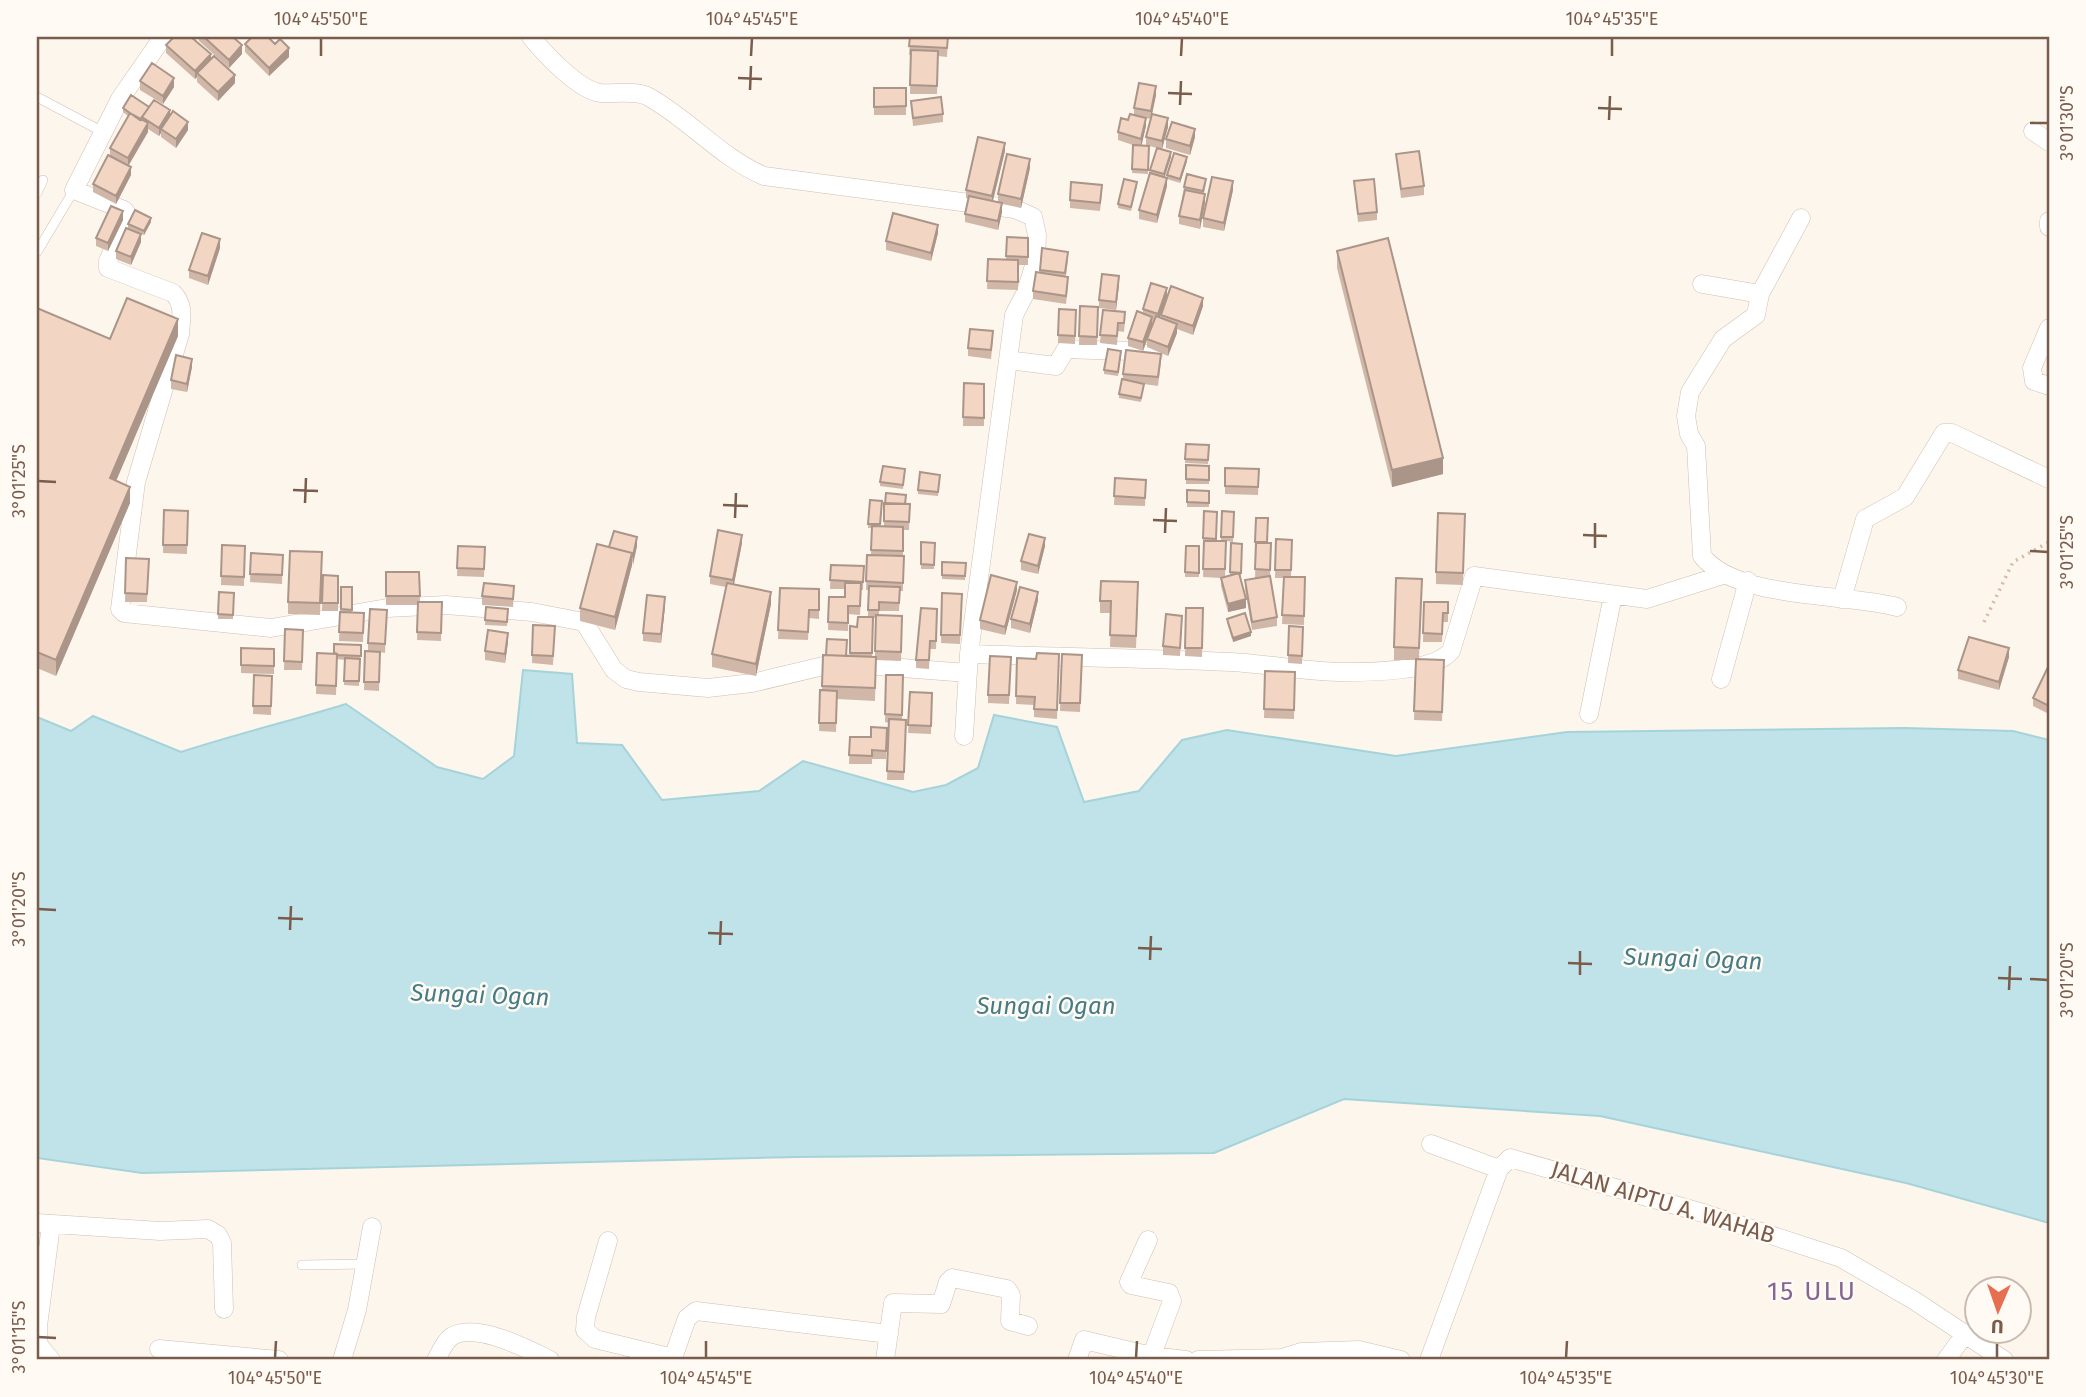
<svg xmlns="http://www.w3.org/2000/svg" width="2086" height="1397" viewBox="0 0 2086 1397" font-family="'Fira Sans',sans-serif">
	<rect width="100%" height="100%" fill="#fdf6ec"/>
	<path fill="#bfe3e8" stroke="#a5d3da" stroke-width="2" d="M523 670 572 674 577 743 622 745 662 800 759 791 803 761 913 792 946 785 978 768 994 715 1057 727 1084 802 1139 791 1182 740 1227 730 1396 756 1567 732 1905 728 2013 731 2049 740V1223L1906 1183 1600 1116 1344 1099 1214 1153 797 1157 142 1173 37 1158V717L71 731 93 716 181 752C236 734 291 721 346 704L437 767 483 779 514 756Z"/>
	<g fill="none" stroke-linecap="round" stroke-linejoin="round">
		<g stroke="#d1beb0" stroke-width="10">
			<path id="service" d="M37 97 101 131
				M37 193 43 180
				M37 252 74 190
				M302 1265 366 1264"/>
		</g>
		<g stroke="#d1beb0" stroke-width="19">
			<path id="minor" d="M163 37 120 99 74 190 124 210 128 216 108 261V268L173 293C185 305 181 319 180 334L136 482 120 609 124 613 271 628 387 608 446 605 532 612 584 622 614 670 626 679 639 682 708 688 752 683 836 663 968 673
				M531 37C544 53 579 91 601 93 616 94 637 90 649 97 691 121 720 157 764 176L1015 209 1033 217 1037 235 1036 259 1026 292 1014 315 969 654 964 736
				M2033 131 2049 142
				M1801 218 1760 294 1756 315 1723 339 1690 392 1686 416 1689 434 1696 446 1702 556C1737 600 1846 593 1897 607
				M2049 221V227
				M1702 284 1760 294
				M2049 328 2032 368 2034 381 2049 386
				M1008 360 1056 366 1066 349C1097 351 1122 348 1153 355
				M1842 599 1865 519 1905 497 1944 433H1952L2049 479
				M969 654C1057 657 1144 658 1231 662 1267 664 1302 671 1338 672 1365 672 1433 673 1451 651L1474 576 1647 599 1723 575
				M1721 679 1748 581
				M1589 714 1613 595
				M1431 1144 1499 1169
				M37 1223 160 1231 208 1229 218 1235 222 1243 224 1309
				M51 1225 38 1326V1344L51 1360
				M1148 1240 1129 1282 1131 1285 1169 1293 1172 1301 1150 1360
				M608 1241 586 1317 585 1330 595 1339 673 1358 687 1318 696 1311 889 1334
				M159 1349 279 1360
				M342 1360 357 1310 372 1227
				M436 1360C440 1353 444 1342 451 1337 474 1321 528 1349 550 1360
				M885 1360 893 1303 941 1304 948 1282 952 1278 1007 1289 1011 1295 1010 1321 1028 1326
				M1077 1360 1084 1340 1152 1356 1186 1360
				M1198 1360 1282 1358 1301 1352 1359 1350 1401 1360
				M1429 1360 1499 1169 1510 1158 1703 1213 1841 1258 1915 1301 2004 1360
				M1946 1360 1965 1334"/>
		</g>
		<path stroke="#d9b8a5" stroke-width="3.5" stroke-dasharray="2 5" stroke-linecap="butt" d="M1984 622 2013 562 2049 542"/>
		<use href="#service" stroke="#fff" stroke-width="9"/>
		<use href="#minor" stroke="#fff" stroke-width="18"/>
	</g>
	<path fill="#d1b7a8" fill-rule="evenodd" d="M199 37H233L242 54 229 68 199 41Z
		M910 37H948L947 57 938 56 937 94H910L911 55H909Z
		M245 44H275L289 57 269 76 245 52Z
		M166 45 211 59 235 83 218 101 197 82V77L195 79 166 53Z
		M140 81 174 87 163 104 140 90Z
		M874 88H906V115H874Z
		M1156 95 1152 114 1168 127 1162 149 1149 146 1148 174 1132 173 1133 145 1118 140V132L1128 120 1134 116V108ZM1146 118 1151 119 1146 137V145H1141L1146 126Z
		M911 101 943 114V122L913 126Z
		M149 107 170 114 188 130 176 148 161 137V133L159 136 148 129V132L129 165 131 175 116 204 93 192V184L110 156V148L128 116 123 112V108Z
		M1195 137 1190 155 1166 148V139Z
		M1005 151 993 201 998 202V194L1030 168 1021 208 1002 204V212L998 230 965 222V214L968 199 966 198V190Z
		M1396 154 1424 186V195L1401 198Z
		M1171 157 1165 177 1167 186 1157 223 1139 219V210L1150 170Z
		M1187 161 1180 183 1167 179V175Z
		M1354 181 1377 212V220L1358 222Z
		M1206 183 1204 194 1205 203 1200 229 1179 224V216L1184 187Z
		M1137 186 1131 211 1118 208V204Z
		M1233 190 1224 231 1203 227V218Z
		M1102 193 1100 211 1070 208V200Z
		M123 220 108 251 96 246V238Z
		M151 222 144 235 141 234V242L131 265 116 259V251L139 233 128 228V224Z
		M938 233 931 261 886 250V241Z
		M1007 237 1028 238V265H1018V290L987 289 988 259 1006 260Z
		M220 248 208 285 189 278V270Z
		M1337 251 1443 474 1392 487 1337 268Z
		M1068 260 1066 276 1068 285 1066 304 1033 299V291L1040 270Z
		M1119 285 1116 310 1099 308V300Z
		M1167 296 1160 318H1161V315L1203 306 1193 335 1177 329V333L1168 356 1147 347V341L1143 351 1128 346V338L1143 313V309Z
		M1080 306 1098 307 1097 345H1079Z
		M37 308 110 339 178 336 116 481 130 503 56 676 37 668Z
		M1059 309 1076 310 1075 344 1058 343Z
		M1103 310 1125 320 1124 332 1118 331 1117 345 1100 343Z
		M993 340 991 359 968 356V348Z
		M1121 355 1118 376 1104 374V370Z
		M1161 362 1158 386 1144 384 1141 402 1119 398V394L1123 379V374Z
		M192 367 187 392 171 389V380Z
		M964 383 984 384V426H963Z
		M1186 444 1209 445 1208 464 1185 463Z
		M1186 465 1209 466V484H1186Z
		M1225 468 1259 469 1258 495 1225 494Z
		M905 473 903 489 880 486V482Z
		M940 475 938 496 918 494V490Z
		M1115 478 1146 480 1145 506 1114 505Z
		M1187 490 1209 491V507H1187Z
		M870 500 882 501 881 526H884V503L910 504 909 530H903V591H900L899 611H879V615L902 616 901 661 876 660 875 701 837 699 836 732 819 731 820 690 822 691 823 655 850 656V626L857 627 868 617V590H866L867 555H871L872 528H868ZM873 618H876L875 657H872Z
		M164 510 188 511 187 554 163 553Z
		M1222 511 1234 512 1233 542 1226 541 1225 577 1230 575 1231 543 1242 544 1241 577H1240L1246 608 1228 612 1221 586V578L1203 577 1204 542H1203V538L1217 512V541H1221Z
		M1465 514 1463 585 1436 584V572Z
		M1268 518 1267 543H1271L1270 578 1277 617V626L1252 630 1245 589V580L1259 578H1255L1256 546H1255V542Z
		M1276 539 1292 540 1291 577H1305L1304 625 1282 624 1284 578H1275Z
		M921 542 935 543 934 569H921Z
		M742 543 734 584 771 604 756 676 712 667V654L726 587 710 584V576Z
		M222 545 245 546 244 586 221 585Z
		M458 546 485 547 484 577 457 576Z
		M637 546 615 630 580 621V608L609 547Z
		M1045 546 1038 574 1021 570V561Z
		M1186 546H1199V577H1185Z
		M322 552 320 615 288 614V602Z
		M251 553 283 555 282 584 250 582Z
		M126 558 149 559 147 602H125Z
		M942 562 966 563 965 580 942 579Z
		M831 565 864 566 863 590H861L860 615 848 614V631L828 630 829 597H845V589H830Z
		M386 572H419L420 602H442L441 641 417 640 418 605H386Z
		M323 575 338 576V611H322Z
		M1422 579 1419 659 1444 660 1442 721 1414 720 1416 660H1394V647Z
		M341 587H352V613H364L363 642 339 641Z
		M780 588 819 589V619L809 618 808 640 778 639Z
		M1017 590 1005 635 980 629V620Z
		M219 592 234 593 233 619H218Z
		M942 593 962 594 960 644 941 643Z
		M514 594 513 607 482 605V596Z
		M1138 595 1136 648 1110 647 1111 613H1100V601Z
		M1038 600 1030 633 1011 628V619Z
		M1424 602H1448V622H1443L1442 642H1423Z
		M665 606 661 643 643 641V633Z
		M486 607 508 609 507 626 485 625Z
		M1186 608H1203L1202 657 1185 656Z
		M937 609 936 649H930L929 669 916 668V660Z
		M387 610 385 653 380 652 379 691 364 690 365 651H368V643Z
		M1227 619 1251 636 1233 642 1227 623Z
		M1182 624 1180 656 1163 655V646Z
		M533 625 555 626 553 665 532 663Z
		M1289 626 1303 627 1302 664 1288 663Z
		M285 629 303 630 302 670H284Z
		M508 642 505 663 485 660V651Z
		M361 645 359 686 344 685 345 660 337 659 336 695 316 694 317 653H334Z
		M241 648 274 649V674L241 673Z
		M1059 654 1057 719 1034 717V705L1016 704 1017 658 1036 659Z
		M1062 654 1082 655 1080 712 1060 711Z
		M1011 657 1009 704 988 703V695Z
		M2009 657 1999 690 1958 679V670Z
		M2049 665V714L2033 706V698Z
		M1265 671 1295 672 1294 719 1264 718Z
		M254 675 272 676 271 715 253 714Z
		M886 675H903L902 720H906L904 780H887L889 723 885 722Z
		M910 692 932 693 931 734 908 733Z
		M887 728 886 759H872V764H849L850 737H871Z"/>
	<path fill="#aa9588" d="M242 45V54L229 68V60Z
		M289 48V57L269 76V68Z
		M211 54V62L197 73V77L195 79V71Z
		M235 75V83L218 101V92Z
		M174 78V87L163 104V96Z
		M1156 86V95L1151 119V111Z
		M170 110V119L161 129V133L159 136V128Z
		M1146 118V126L1141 148V139Z
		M1168 118V127L1162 149V141Z
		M188 122V130L176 148V139Z
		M148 123V132L128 166V158Z
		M1195 129V137L1190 155V146Z
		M1005 143V151L992 204V196Z
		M1171 152V157L1164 178V174Z
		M1187 157V161L1180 183V179Z
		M1030 159V168L1021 208V199Z
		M131 167V175L116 204V196Z
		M1167 178V186L1157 223V215Z
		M1233 181V190L1224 231V223Z
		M1205 194V203L1200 229V220Z
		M1002 203V212L998 230V221Z
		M123 211V220L108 251V243Z
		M151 218V222L144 235V231Z
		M938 225V233L931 261V253Z
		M141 234V242L131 265V257Z
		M220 239V248L208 285V276Z
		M1119 276V285L1116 310V302Z
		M1167 288V296L1158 323V314Z
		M1203 298V306L1193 335V326Z
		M1152 317V325L1143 351V342Z
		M178 319V336L110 495V478Z
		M1177 324V333L1168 356V347Z
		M192 359V367L187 392V384Z
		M1443 458V474L1392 487V470Z
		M130 487V503L56 676V660Z
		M742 535V543L733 589V580Z
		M637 537V546L633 565V556Z
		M1045 538V546L1038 574V566Z
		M632 553V565L615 630V617Z
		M1017 582V590L1005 635V627Z
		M771 592V604L756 676V664Z
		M1038 592V600L1030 633V624Z
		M665 597V606L661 643V634Z
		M1246 599V608L1228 612V604Z
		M1251 632V636L1233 642V638Z
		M508 633V642L505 663V654Z
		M2009 648V657L1999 690V682Z"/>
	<path fill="#f3d5c3" stroke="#aa9588" stroke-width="2" d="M174 37H191L211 54 195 71 166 45Z
		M204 37H233L242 45 229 60Z
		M252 37H268L275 44 280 39 289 48 269 68 245 44Z
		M910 37H948L947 48 909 46Z
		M911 50 938 51 937 86 910 85Z
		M214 56 235 75 218 92 197 73Z
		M152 63 174 78 163 96 140 81Z
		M1139 83 1156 86 1151 111 1134 108Z
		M874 88H906V106L874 107Z
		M131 95 149 107 140 120 123 108Z
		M941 97 943 114 913 118 911 101Z
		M154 100 170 110 159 128 142 117Z
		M173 111 188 122 176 139 161 129Z
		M130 113 148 123 128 158 110 148Z
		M1130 114 1146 118 1141 139 1118 132 1121 118 1128 120Z
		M1152 114 1168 118 1162 141 1146 137Z
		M1172 122 1195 129 1190 146 1166 139Z
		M978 137 1005 143 992 196 966 190Z
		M1133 145 1149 146 1148 170 1132 169Z
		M1157 148 1171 152 1164 174 1150 170Z
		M1419 151 1424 186 1401 189 1396 154Z
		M1174 153 1187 157 1180 179 1167 175Z
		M1007 154 1030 159 1021 199 998 194Z
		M108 155 131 167 116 196 93 184Z
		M1150 173 1167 178 1157 215 1139 210Z
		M1187 174 1206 179 1203 191 1184 187Z
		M1212 177 1233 181 1224 223 1203 218Z
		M1124 179 1137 182 1131 207 1118 204Z
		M1374 179 1377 212 1358 214 1354 181Z
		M1071 182 1102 185 1100 203 1070 200Z
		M1185 190 1205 194 1200 220 1179 216Z
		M969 196 1002 203 998 221 965 214Z
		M111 206 123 211 108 243 96 238Z
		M135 210 151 218 144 231 128 224Z
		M893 213 938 225 931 253 886 241Z
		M126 228 141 234 131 257 116 251Z
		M202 233 220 239 208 276 189 270Z
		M1007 237 1028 238V257L1006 256Z
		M1388 238 1443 458 1392 470 1337 251Z
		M1042 248 1068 252 1065 273 1040 270Z
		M988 259 1018 260V282L987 281Z
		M1036 272 1068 277 1066 296 1033 291Z
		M1102 274 1119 276 1116 302 1099 300Z
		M1151 283 1167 288 1158 314 1143 309Z
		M1171 286 1203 298 1193 326 1161 315Z
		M127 298 178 319 110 478 130 487 56 660 37 652V654V308L110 339Z
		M1080 306 1098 307 1097 337 1079 336Z
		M1059 309 1076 310 1075 336 1058 335Z
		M1103 310 1125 312 1124 323H1118L1117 336 1100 335Z
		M1137 311 1152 317 1143 342 1128 338Z
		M1156 316 1177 324 1168 347 1147 339Z
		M970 329 993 331 991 350 968 348Z
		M1108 349 1121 351 1118 372 1104 370Z
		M1126 350 1161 354 1158 377 1123 374Z
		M176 355 192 359 187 384 171 380Z
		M1122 379 1144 384 1141 398 1119 394Z
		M964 383 984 384V418L963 417Z
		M1186 444 1209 445 1208 460 1185 459Z
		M1186 465 1209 466V480L1186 479Z
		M883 466 905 469 903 485 880 482Z
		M1225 468 1259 469 1258 487 1225 486Z
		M920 472 940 475 938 492 918 490Z
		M1115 478 1146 480 1145 498 1114 496Z
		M1187 490 1209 491V503L1187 502Z
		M886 493 906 495 905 504H885Z
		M870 500 882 501 880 524H868Z
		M884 503 910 504 909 522 884 521Z
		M164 510 188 511 187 545H163Z
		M1204 511 1217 512 1216 539 1203 538Z
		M1222 511 1234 512 1233 537H1221Z
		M1438 513 1465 514 1463 573 1436 572Z
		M1256 518H1268L1267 542H1255Z
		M872 526 903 527V551L871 550Z
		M718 530 742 535 733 580 710 576Z
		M614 531 637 537 633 556 632 553 609 547Z
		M1029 534 1045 538 1038 566 1021 561Z
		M1276 539 1292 540 1291 570H1275Z
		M1204 541H1226L1225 569H1203Z
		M921 542 935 543 934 565 921 564Z
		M1231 543 1242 544 1241 573 1230 572Z
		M1256 543H1271L1270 570 1255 569Z
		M597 544 632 553 615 617 580 608Z
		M222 545 245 546 244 577 221 576Z
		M458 546 485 547 484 569 457 568Z
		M1186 546H1199V573L1185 572Z
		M290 551 322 552 320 603 288 602Z
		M251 553 283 555 282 575 250 574Z
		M867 555 904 556 903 583 866 581Z
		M126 558 149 559 147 594 125 593Z
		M942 562 966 563 965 576 942 575Z
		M831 565 864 566 863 582 830 580Z
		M386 572H419L420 596H386Z
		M1239 573 1246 599 1228 604 1221 578Z
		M323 575 338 576V603H322Z
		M991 575 1017 582 1005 627 980 620Z
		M1270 576 1277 617 1252 622 1245 580Z
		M1284 577H1305L1304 616 1282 615Z
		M1396 578 1422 579 1419 648 1394 647Z
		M1101 581 1138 582 1136 636 1110 635 1111 601H1100Z
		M484 583 514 586 513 599 482 596Z
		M727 583 771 592 756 664 712 654Z
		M845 583H861L860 606H848V623L828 622 829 597H845Z
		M869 586 900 587 899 603 879 602V610H868Z
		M341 587H352V610L341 609Z
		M1020 587 1038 592 1030 624 1011 619Z
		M780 588 819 589V610H809L808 632 778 630Z
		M219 592 234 593 233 615 218 614Z
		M942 593 962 594 960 635H941Z
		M647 595 665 597 661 634 643 633Z
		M418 602H442L441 633 417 632Z
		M1424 602H1448V613H1443L1442 634 1423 633Z
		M486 607 508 609 507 622 485 620Z
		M921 608 937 609 936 641H930L929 660H916Z
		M1186 608H1203L1202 648H1185Z
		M370 609 387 610 385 644 368 643Z
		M340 612 364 613 363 633 339 632Z
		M1245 613 1251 632 1233 638 1227 619Z
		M1166 614 1182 616 1180 648 1163 646Z
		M876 615 902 616 901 652 875 651Z
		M858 617H873L872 653H850V626L857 627Z
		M533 625 555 626 553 656 532 655Z
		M1289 626 1303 627 1302 656 1288 655Z
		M285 629 303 630 302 662 284 661Z
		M488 630 508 633 505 654 485 651Z
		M1969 637 2009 648 1999 682 1958 670Z
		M827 639 847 640 846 656 826 655Z
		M334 644 361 645V656L337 655V654L334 653Z
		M241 648 274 649V666L241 665Z
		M365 651 380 652 379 682H364Z
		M317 653 337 654 336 686 316 685Z
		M1037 653 1059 654 1057 710 1034 709 1035 697 1016 696 1017 658 1036 659Z
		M1062 654 1082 655 1080 703H1060Z
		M823 655 876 657 875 688 822 686Z
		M990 656 1011 657 1009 695H988Z
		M345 658 360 659 359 681H344Z
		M1416 659 1444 660 1442 712 1414 711Z
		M2049 665V706L2033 698Z
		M1265 671 1295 672 1294 710 1264 709Z
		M254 675 272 676 271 706H253Z
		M886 675H903L902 715 885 714Z
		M820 690 837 691 836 723H819Z
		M910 692 932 693 931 726 908 725Z
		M889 719 906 720 904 772 887 771Z
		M871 727 887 728 886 751 872 750V756L849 755 850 737H871Z"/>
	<path fill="none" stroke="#7a5c4d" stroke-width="2.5" d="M321 56V38M751 56 752 38M1181 56 1182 38M1612 56V38M738 78 762 79M750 90 751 66M1168 93 1192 94M1180 105 1181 81M1598 108 1622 109M1609 120 1610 96M2030 123H2048M38 481 56 482M293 490 318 491M305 503 306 478M723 505 748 506M735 518 736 493M1153 520 1177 521M1165 533 1166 508M1583 535 1607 536M1595 548V523M2030 551 2048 552M38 909 56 910M278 918 303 919M290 930 291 906M708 933 733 934M720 945 721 921M1138 948 1162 949M1150 960 1151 936M1568 963 1592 964M1580 975V951M1998 978 2022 979M2030 979 2048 980M2009 990 2010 966M38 1337 56 1338M275 1358 276 1341M706 1358V1341M1136 1358 1137 1341M1566 1358 1567 1341M1997 1358V1341"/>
	<g text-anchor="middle" stroke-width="5" stroke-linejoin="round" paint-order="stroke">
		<g font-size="23" fill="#7a5c4d" stroke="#fffaf3">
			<text transform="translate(1663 1202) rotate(17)" y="8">JALAN AIPTU A. WAHAB</text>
		</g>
		<g font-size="24" font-style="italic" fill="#437c86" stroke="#fffaf3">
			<text transform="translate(1693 959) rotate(2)" y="8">Sungai Ogan</text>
			<text transform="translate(480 995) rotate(2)" y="8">Sungai Ogan</text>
			<text x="1046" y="1014">Sungai Ogan</text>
		</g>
		<g font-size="26" letter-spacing="2" fill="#846695" stroke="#fffaf3">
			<text x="1812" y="1300">15 ULU</text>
		</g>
	</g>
	<rect width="2086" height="1397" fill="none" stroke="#fffaf3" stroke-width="77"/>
	<g transform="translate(1998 1310) rotate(182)"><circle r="33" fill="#fffaf3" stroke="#cabbb1" stroke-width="2"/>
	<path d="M0-5L12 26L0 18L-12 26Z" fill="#e76f51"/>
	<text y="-10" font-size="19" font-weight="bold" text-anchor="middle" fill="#7a5c4d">U</text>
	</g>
	<rect x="38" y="38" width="2010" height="1320" fill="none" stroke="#7a5c4d" stroke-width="2.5"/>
	<g font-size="18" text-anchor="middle" fill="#7a5c4d">
		<text x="321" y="25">104°45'50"E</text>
		<text x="752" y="25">104°45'45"E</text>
		<text x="1182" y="25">104°45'40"E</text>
		<text x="1612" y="25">104°45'35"E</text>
		<text transform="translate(2067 123) rotate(-90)" y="6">3°01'30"S</text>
		<text transform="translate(19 481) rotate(-90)" y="6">3°01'25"S</text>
		<text transform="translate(2067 552) rotate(-90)" y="6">3°01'25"S</text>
		<text transform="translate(19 909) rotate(-90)" y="6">3°01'20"S</text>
		<text transform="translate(2067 980) rotate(-90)" y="6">3°01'20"S</text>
		<text transform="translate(19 1337) rotate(-90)" y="6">3°01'15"S</text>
		<text x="275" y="1384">104°45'50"E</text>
		<text x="706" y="1384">104°45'45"E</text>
		<text x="1136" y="1384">104°45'40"E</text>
		<text x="1566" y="1384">104°45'35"E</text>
		<text x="1997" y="1384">104°45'30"E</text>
	</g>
</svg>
